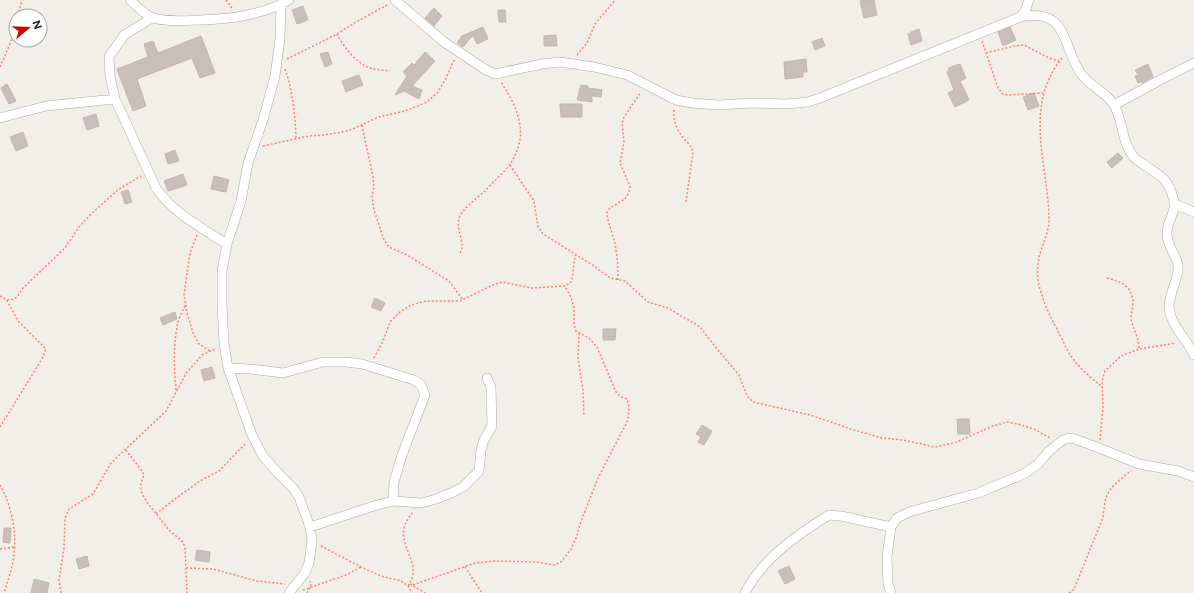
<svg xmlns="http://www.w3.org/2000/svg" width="1194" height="593" viewBox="0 0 1194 593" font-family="Figtree,sans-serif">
	<rect width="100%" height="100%" fill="#f2efe9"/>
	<path fill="#c7bfb8" stroke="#c4b6ab" d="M865 0H874L877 15 864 18 860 1Z
		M303 6 308 20 297 24 292 10Z
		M434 8 442 16 434 26 425 18Z
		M498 10H505L506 22H499Z
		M483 27 488 39 477 44 473 35 463 47 457 43 462 36Z
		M1010 27 1016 40 1003 46 998 32Z
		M919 29 922 41 911 45 908 34 911 33V32Z
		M556 35 557 46H544V36Z
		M201 36 215 73 200 78 192 58 137 79 146 106 133 111 117 69 148 57 144 44 153 41 158 53Z
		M822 38 825 46 815 50 812 42Z
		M328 52 332 64 325 67 320 54Z
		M425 52 435 61 412 86 422 90 419 99 404 91 395 95 407 76 403 72 412 63 414 65Z
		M806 59 807 72H803V77L785 79 784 62Z
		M960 64 966 78 960 81 969 100 955 107 948 93 954 90 947 72 949 71 948 68Z
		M1148 64 1153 77 1142 83V81L1138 83 1135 76 1138 75 1135 70Z
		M359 75 363 85 346 92 342 81Z
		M7 84 16 101 9 104 1 88Z
		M581 85 588 86V88L602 90 601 97 592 96V102L577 100Z
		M1034 93 1039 106 1028 110 1023 97Z
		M560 104H582V117H561Z
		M96 114 99 126 87 130 83 118Z
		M23 132 28 146 16 151 10 137Z
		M175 150 179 161 168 164 165 154Z
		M1118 153 1123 158 1112 168 1107 162Z
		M183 174 187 185 168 191 164 181Z
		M214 176 229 180 226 192 211 189Z
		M128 190 132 202 125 204 121 192Z
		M375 298 385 303 381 311 371 307Z
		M175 312 177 319 163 325 160 318Z
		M603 329H616L615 340H603Z
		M212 367 215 378 204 381 201 370Z
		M957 419H969L970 434H958Z
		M702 425 712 431 704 445 698 442 701 437 696 434Z
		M4 528H11L10 543 3 542Z
		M197 550 210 552 209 562 195 560Z
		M87 556 89 566 79 569 76 559Z
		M789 566 795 579 785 584 778 571Z
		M34 579 49 583 47 593H31Z"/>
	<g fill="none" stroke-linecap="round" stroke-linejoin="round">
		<g stroke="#a9a9a9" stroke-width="10">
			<path id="street" d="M130 0C136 6 143 13 151 17 164 24 221 19 237 17 254 14 274 9 289 0
				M395 0 444 42 486 70 495 74 542 64 560 62 594 67 627 75 676 100 692 103 718 105 752 103 786 104 808 102 820 98 1020 17C1070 7 1061 47 1082 75 1091 87 1108 93 1115 107 1123 122 1122 144 1134 157 1136 160 1140 162 1143 164 1157 174 1167 177 1172 194 1179 213 1167 217 1167 234 1167 246 1176 254 1178 265 1180 276 1169 293 1169 307 1170 325 1187 339 1194 355
				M281 5 280 39 275 76 263 120 248 163 241 201 227 244 222 271V304L224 344 228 368 252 435 263 456 275 470 293 488 299 497 310 527 312 541 309 563 305 573 289 593
				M1020 17 1025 11 1029 0
				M152 18 124 35 109 57 110 76 115 99 156 188C172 212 203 229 227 244
				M1114 105 1162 79 1194 63
				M0 118 46 106 115 99
				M1175 204 1194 212
				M228 368 251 369 283 373 323 362H346L362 364 414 380 421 385 425 395 402 455 394 482 393 501
				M310 527 377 505 393 501 422 503 436 499 451 493 463 487 479 471 481 450 484 440 492 426 491 387 487 378
				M745 593C762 559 798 534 829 515L841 516 891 527
				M891 593 888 584 887 556 891 527 897 518 909 512 978 493 1024 474 1038 464 1049 451 1063 440 1069 438 1075 439 1099 448 1139 464 1178 471 1194 477"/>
		</g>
		<path stroke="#fa8072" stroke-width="1.5" stroke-dasharray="2 2" stroke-linecap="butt" d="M226 0 232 8
			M18 16 22 0
			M337 34C343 46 357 64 370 68 376 70 384 70 390 71
			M982 41 998 88 1003 94 1008 95 1043 93
			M986 53 1014 46 1024 45 1049 58 1059 61
			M577 55 587 43 595 24 615 0
			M1062 58C1022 108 1049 165 1049 222 1048 233 1043 243 1040 254 1036 268 1037 282 1042 295 1046 310 1054 323 1061 337 1065 345 1068 353 1074 360 1081 370 1093 379 1102 387
			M287 59 337 34 356 22 387 5
			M0 67 12 39 16 23
			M285 69C293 92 295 114 296 138
			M674 110C673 121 677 130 684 139 688 143 692 147 693 152L686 202
			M362 125 373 177 374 187 372 196 374 210 384 240 389 247 407 255 449 281 463 300
			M263 146 309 136 324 135 348 131 379 117 405 111 427 102 438 92 446 78 454 60
			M510 165 534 201 538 227 543 234 594 266 610 278 625 281 648 302 668 308 700 327 717 349 739 375 747 396 753 402 810 415 851 429 882 438 903 440 935 447 954 443 993 426 1007 422 1018 424 1034 429 1050 438
			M197 235 190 253 184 295 187 313 193 333 199 344 210 351
			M460 253C461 251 462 249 462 247 463 238 454 224 461 214 467 205 477 198 485 191 492 183 505 172 510 164 530 135 518 108 501 82
			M1107 278C1120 281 1132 286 1133 301 1133 307 1131 313 1131 319 1133 330 1139 336 1139 349
			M618 280C618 265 617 250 613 236 611 228 607 221 607 212L610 208 625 199 629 192 630 186 620 163 624 142 622 123 624 117 641 92
			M0 296C11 303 17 300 22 289L65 248 79 227 92 213 119 189 141 176
			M579 333 578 358 583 390 584 415
			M374 358 383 341 390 322 400 312 411 305 426 301H460L493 285 502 282 531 288 565 286 570 283 572 280 575 255
			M176 390C174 368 173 344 178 323 179 317 183 311 185 305
			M0 427 42 359 46 349 18 321 6 299
			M1100 440 1103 408 1102 381 1105 371 1121 356 1139 349 1176 343
			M126 450 142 471 144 475 141 483V491L146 501 169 530 183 542 185 548 187 593
			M0 485C11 504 17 532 14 554 13 567 8 580 4 593
			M156 514 175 499 200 481 219 471 246 443
			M321 546 361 567 381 576 401 581 408 586 412 593
			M0 549 15 547
			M465 567 482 593
			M186 568 213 569 257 581 285 584
			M410 584 425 593
			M413 585 475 563 495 561 537 562 554 565 561 562 571 549 577 536 580 524 598 478 628 420 629 407 627 399 620 396 616 392 597 347 589 338 576 331 574 325V308L571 297 565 286
			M408 586C423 564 400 550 404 528 405 522 410 516 413 512
			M303 590 346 575 361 567
			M61 593 59 580 64 548 65 518 69 509 93 494 111 463 166 411 187 372 202 355 215 349
			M307 593 311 587 310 581
			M1069 593 1074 589 1102 520C1104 513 1104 505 1106 498 1110 486 1122 478 1131 471"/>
		<use href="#street" stroke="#fff" stroke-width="9"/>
	</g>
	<g transform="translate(28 28) rotate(71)"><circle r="19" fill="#ffffff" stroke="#a7a7a7"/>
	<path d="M0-3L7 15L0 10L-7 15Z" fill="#d40000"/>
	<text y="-6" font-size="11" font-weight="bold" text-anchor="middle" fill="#222222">N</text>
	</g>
</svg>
